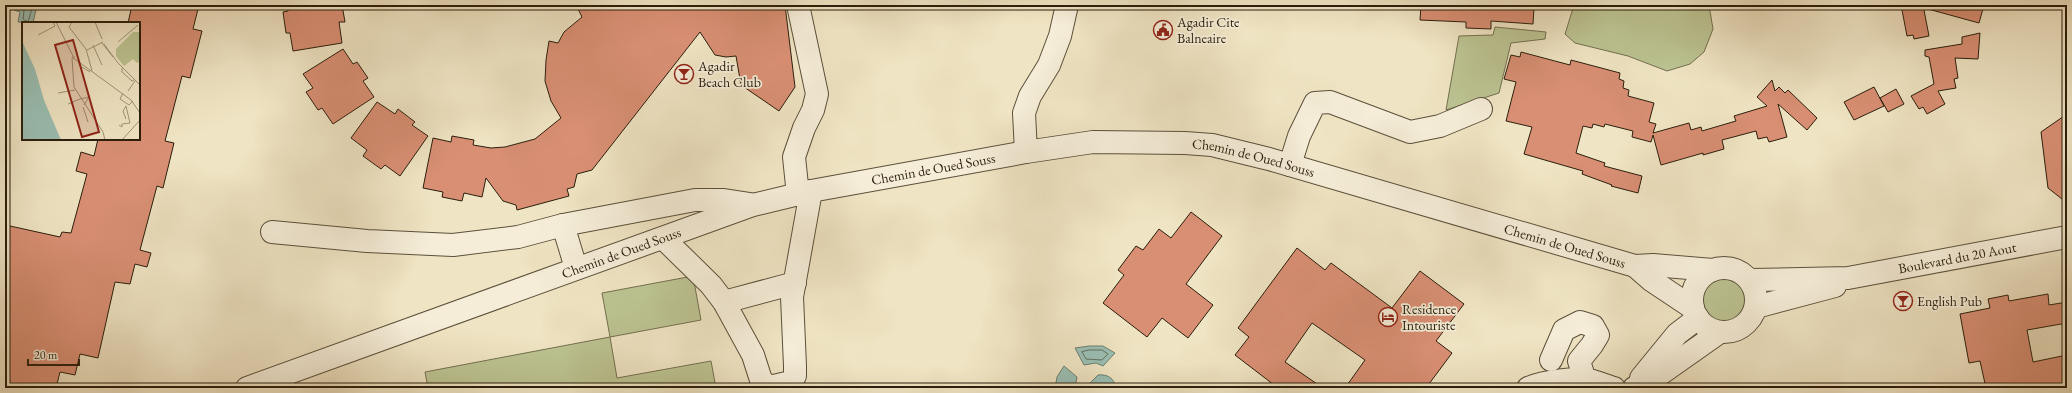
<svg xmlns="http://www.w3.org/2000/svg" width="2072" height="393" viewBox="0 0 2072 393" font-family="'EB Garamond',serif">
	<rect width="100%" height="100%" fill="#efe4c3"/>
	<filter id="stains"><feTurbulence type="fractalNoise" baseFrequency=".005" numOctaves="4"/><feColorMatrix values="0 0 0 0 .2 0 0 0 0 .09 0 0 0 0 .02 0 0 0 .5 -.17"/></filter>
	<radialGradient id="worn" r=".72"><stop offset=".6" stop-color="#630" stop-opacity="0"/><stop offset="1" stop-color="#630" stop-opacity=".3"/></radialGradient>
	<path fill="#bcc392" stroke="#73704f" d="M1574 5H1705L1710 11 1713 29 1704 52 1690 64 1667 71 1628 56 1575 43 1565 34Z
		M1495 27 1546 32 1545 39 1511 43 1499 93 1446 110 1459 36 1493 35Z
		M693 276 701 320 610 337 617 378 711 361 716 388H428L425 372 610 337 602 293Z
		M1701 300a22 22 0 1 1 44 0a22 22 0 1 1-44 0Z"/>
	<path fill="#9abfb3" stroke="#6d7f70" d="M15 5H37L33 23 18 22 20 12 14 10Z
		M1089 346H1103L1115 353 1103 366 1096 363 1084 365 1075 348Z
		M1064 366 1077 377 1075 388H1055L1057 377Z
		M1098 375C1107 374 1115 378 1115 388H1091L1090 383Z"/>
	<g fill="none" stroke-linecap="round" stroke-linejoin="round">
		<path stroke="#626e60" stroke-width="1" d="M19 5 24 11 23 19 28 22 33 5
			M1089 350H1102L1108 354 1102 360 1086 359 1082 352Z"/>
	</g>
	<path fill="#d98f74" stroke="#2a1e0c" d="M132 5H199L193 29 202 31 190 78 182 76 165 141 174 143 163 188 157 186 140 250 151 253 147 267 135 264 130 284 115 282 98 358 80 354 75 375 60 372 56 388H5V248L10 226 60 237 62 232 71 233 87 174 76 171 81 152 94 156 98 139H139V23H128Z
		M287 5H342L345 22H339L342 43 293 51 290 33H286L283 12 288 11Z
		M576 5H785L795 87 779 111 741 85 736 56 726 57 715 55 700 32 592 170 577 174 574 187 567 189 569 196 517 210 516 205 503 201 486 178 482 197 464 193 462 201 442 197 443 192 423 188 433 138 451 142 452 136 474 140 473 145 491 148 505 147 535 139 561 118 551 101 545 81 546 60 549 41 558 43 564 32 582 17Z
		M1421 5H1516V7L1534 8 1533 24 1491 21V29L1466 28V22L1420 20Z
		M1901 5H1923L1929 36 1914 39 1913 35 1907 36Z
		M1929 5H1984L1979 23 1928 9Z
		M1980 33 1978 59 1955 58 1958 78 1954 79 1956 88 1938 91 1945 104 1927 114 1923 107 1919 109 1911 96 1934 84 1929 57 1925 56V50L1962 44V37Z
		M343 49 353 64 357 62 368 78 363 81 374 97 333 124 322 108 318 110 306 92 313 88 303 74Z
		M1521 52 1570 65 1571 60 1620 73 1619 79 1624 81 1623 88 1629 90 1628 96 1654 103 1649 122 1656 124 1653 133 1689 123 1691 130 1701 127 1702 131 1736 121 1734 116 1767 106 1757 97 1772 80 1775 91 1779 87 1785 93 1788 90 1817 118 1807 130 1778 104 1787 137 1769 142 1767 137 1758 139 1756 131 1722 140 1724 149 1703 155V153L1661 165 1653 135 1651 142 1632 137 1633 131 1605 124 1604 127 1593 124 1592 128 1583 126 1576 153 1605 163 1604 166 1642 176 1638 193 1611 186 1612 185 1582 174 1583 171 1524 154 1532 127 1506 121 1516 82 1504 79 1511 55 1520 57Z
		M1874 87 1884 106 1854 120 1844 102Z
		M1896 89 1904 104 1888 112 1880 98Z
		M377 102 395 114 398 109 415 122 412 125 428 136 400 176 385 165 381 169 363 156 367 150 351 138Z
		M2067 114V203L2048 188 2041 132Z
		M1191 212 1222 236 1186 284 1213 305 1188 338 1162 318 1147 337 1103 303 1124 275 1118 270 1136 246 1143 250 1159 229 1171 238Z
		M1297 248 1325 270 1331 263 1392 308 1420 271 1464 304 1436 341 1452 353 1426 388H1345L1365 360 1312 323 1285 362 1323 388H1278L1235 355 1249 337 1238 328Z
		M2048 294 2049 305 2067 302V323L2027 330 2033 362 2067 355V388H1986L1980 361 1969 363 1960 314 1990 308 1988 299 2008 295 2009 301Z"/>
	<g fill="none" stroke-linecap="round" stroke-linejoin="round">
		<g stroke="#5b503a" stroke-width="24">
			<g id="minor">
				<path d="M1026 152 1024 113 1030 96 1049 65 1060 36 1067 5"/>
				<path d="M1290 165 1299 136 1315 103 1330 102 1410 132 1440 126 1481 109"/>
				<path d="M798 195 794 157 804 128 813 110 817 94 798 5"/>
				<path d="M563 225 576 268"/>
				<path d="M272 232 367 241 453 245 518 237 563 225 695 200H724L750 204"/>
				<path d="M663 238 711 285 724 302 753 355 761 380 769 387 791 382 795 376V366L792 297 811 191"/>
				<path d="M1635 266 1651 280 1693 308"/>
				<circle cx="1724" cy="300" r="32"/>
				<path id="s1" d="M1750 280 1848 278 2067 237"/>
				<path d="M724 302 795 283"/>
				<path d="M1756 307 1835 286"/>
				<path d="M1551 360 1564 330 1580 322 1593 326 1598 335 1592 345 1579 361 1585 380"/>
				<path d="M1641 378 1677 334 1698 318"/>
				<path id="s2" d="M247 388 753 205 811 191 1026 152 1093 142 1185 143 1212 145 1269 159 1635 266 1653 265 1713 270"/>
				<path d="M1528 388C1544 381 1576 377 1593 381 1600 383 1607 386 1614 388"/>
				<path d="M1634 388 1649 382 1720 332"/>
			</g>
		</g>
		<use href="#minor" stroke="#f5edd8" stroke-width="22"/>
	</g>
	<defs>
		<g id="civic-ring" transform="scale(1)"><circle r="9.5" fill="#f5edd8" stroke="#8f2418" stroke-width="1.5"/><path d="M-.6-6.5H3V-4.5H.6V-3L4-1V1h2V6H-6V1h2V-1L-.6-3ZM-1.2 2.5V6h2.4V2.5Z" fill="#8f2418"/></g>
		<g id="bar-ring" transform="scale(1)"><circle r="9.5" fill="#f5edd8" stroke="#8f2418" stroke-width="1.5"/><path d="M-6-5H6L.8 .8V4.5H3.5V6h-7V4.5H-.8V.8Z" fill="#8f2418"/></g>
		<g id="hotel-ring" transform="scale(1)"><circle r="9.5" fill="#f5edd8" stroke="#8f2418" stroke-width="1.5"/><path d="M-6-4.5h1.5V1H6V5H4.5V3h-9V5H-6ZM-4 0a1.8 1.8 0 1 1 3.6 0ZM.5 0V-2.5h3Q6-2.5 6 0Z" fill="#8f2418"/></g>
	</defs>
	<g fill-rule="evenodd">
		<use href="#civic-ring" x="1163" y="30"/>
		<use href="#bar-ring" x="684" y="74"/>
		<use href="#bar-ring" x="1903" y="301"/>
		<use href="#hotel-ring" x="1388" y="317"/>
	</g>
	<g text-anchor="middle" stroke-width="3.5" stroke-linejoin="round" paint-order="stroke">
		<g font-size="14" fill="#2a1e0c" stroke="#f5edd8" text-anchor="start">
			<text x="1177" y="27">Agadir Cite<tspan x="1177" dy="16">Balneaire</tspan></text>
			<text x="698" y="71">Agadir<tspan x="698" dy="16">Beach Club</tspan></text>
			<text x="1917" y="306">English Pub</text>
			<text x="1402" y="314">Residence<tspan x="1402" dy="16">Intouriste</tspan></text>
		</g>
		<g font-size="14" fill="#2a1e0c" stroke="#f5edd8">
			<text dy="5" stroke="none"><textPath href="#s2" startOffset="1046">Chemin de Oued Souss</textPath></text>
			<text dy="5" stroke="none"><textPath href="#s2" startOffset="722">Chemin de Oued Souss</textPath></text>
			<text dy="5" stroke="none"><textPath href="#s2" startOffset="1370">Chemin de Oued Souss</textPath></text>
			<text dy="5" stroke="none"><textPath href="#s2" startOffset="398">Chemin de Oued Souss</textPath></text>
			<text dy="5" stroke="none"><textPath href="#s1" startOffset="209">Boulevard du 20 Aout</textPath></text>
		</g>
	</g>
	<g transform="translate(22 22)">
		<rect width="118" height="118" fill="#efe4c3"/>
		<path d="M111 10H118V39L115 41 111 37 102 44 94 34V27Z" fill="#bcc392"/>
		<path d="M0 19 13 47 22 78 39 118H0Z" fill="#9abfb3"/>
		<path fill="none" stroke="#a0957a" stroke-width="1" d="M34 0 51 34M50 0 47 5 64 27 70 49M73 0 80 17M16 13 33 4 31 0M96 20 116 3M80 21 91 35M82 22 96 41 118 63M71 23 80 43M65 28 81 20M53 35H50L109 78 118 91M50 36 52 65 81 110 83 118M56 38 58 44 68 50M100 46V50L110 59 112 58M106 69 113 59M36 71 53 68M101 71 98 77 107 83 111 79M58 77 67 75 62 83M46 82 58 77M61 85 66 100M104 97 101 89 104 84M97 103 100 105V102L108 101 104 84M100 118 118 98"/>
		<path fill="#8f2418" fill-opacity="0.15" stroke="#8f2418" stroke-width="2" d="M51 18 77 110 60 115 33 23Z"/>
		<rect width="118" height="118" fill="none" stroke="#2a1e0c" stroke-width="2"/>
	</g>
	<rect width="2072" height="393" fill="none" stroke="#efe4c3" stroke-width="20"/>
	<rect x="6" y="6" width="2060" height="381" fill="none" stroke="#2a1e0c" stroke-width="2"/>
	<rect x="10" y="10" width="2052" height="373" fill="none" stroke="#2a1e0c"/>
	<path d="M28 359v6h51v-6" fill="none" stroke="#2a1e0c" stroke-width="2"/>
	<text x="34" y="359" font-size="12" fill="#2a1e0c" stroke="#f5edd8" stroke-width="3" paint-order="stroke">20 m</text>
	<rect width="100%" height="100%" filter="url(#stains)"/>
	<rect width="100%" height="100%" fill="url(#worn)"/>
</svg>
